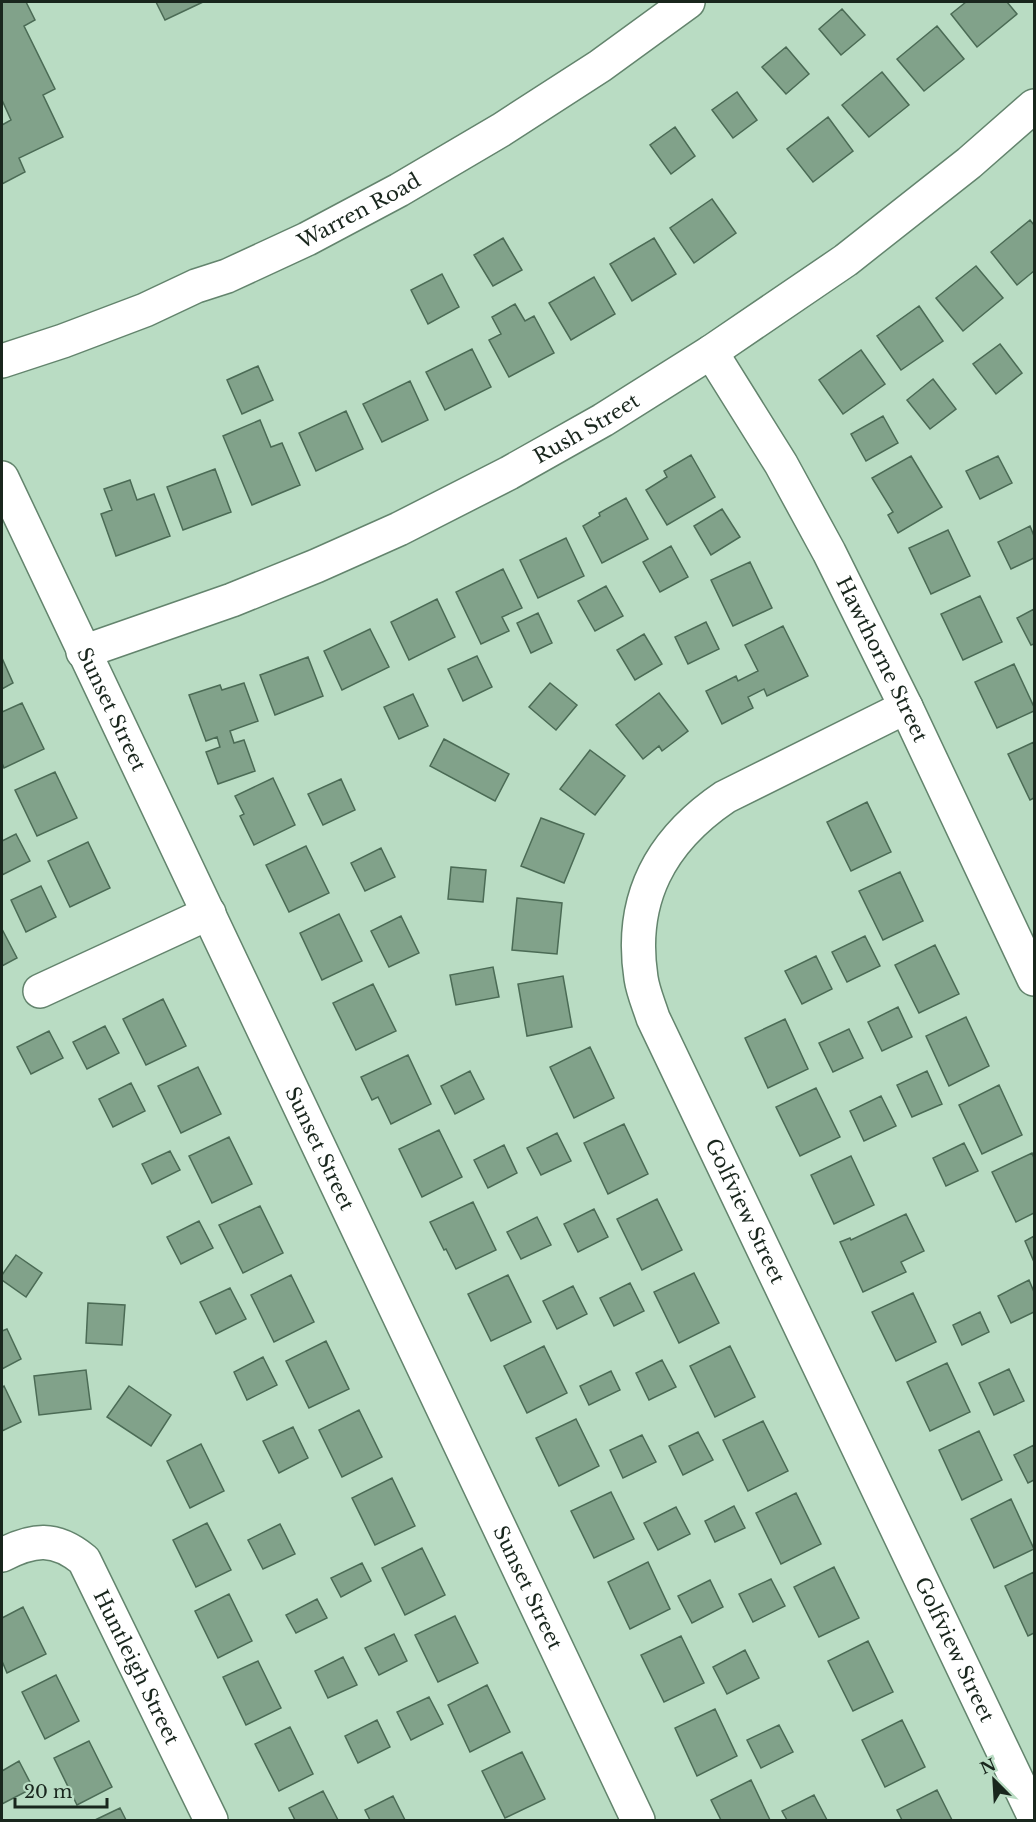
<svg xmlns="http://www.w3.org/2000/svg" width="1036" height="1822" viewBox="0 0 1036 1822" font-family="'Libre Baskerville',serif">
	<rect width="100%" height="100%" fill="#b9dcc3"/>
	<path fill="#81a28a" stroke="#4b6b55" stroke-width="1.5" d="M2 2H26L35 20 24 26 55 89 43 95 63 137 19 158 25 172 2 184V125L11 120 2 100Z
		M156 2H203L165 20Z
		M966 2H1007L1017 14 977 47 951 14Z
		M842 9 865 35 841 55 819 29Z
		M937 26 964 59 924 91 897 59Z
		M786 47 809 74 786 94 762 67Z
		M882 72 909 105 869 137 842 105Z
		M737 92 757 120 733 138 712 110Z
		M828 117 853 151 813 182 787 149Z
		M675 127 695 156 671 174 650 145Z
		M712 199 736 233 694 263 670 228Z
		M1030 220 1034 225V271L1017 285 991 252Z
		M503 238 522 270 493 286 474 255Z
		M654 238 676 274 632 301 610 264Z
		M976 266 1003 298 963 331 936 298Z
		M442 274 459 307 428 324 411 290Z
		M594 277 615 314 571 340 549 303Z
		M515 304 525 321 534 316 554 353 509 377 489 340 501 334 492 317Z
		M919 306 943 341 901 370 877 336Z
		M1000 344 1022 373 996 394 973 364Z
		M472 349 491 387 445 410 426 372Z
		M861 350 885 384 843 414 819 380Z
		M258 366 273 400 242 414 227 380Z
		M933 379 956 409 930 429 907 400Z
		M410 381 428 420 382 442 363 404Z
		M346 411 363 449 316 471 299 433Z
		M883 416 898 443 866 461 851 434Z
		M260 420 271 447 282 443 300 485 252 505 223 436Z
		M691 455 715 497 667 525 646 490 667 477 664 471Z
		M911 456 942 507 898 533 888 515 893 512 872 478Z
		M998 456 1012 483 980 499 966 471Z
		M215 469 231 512 183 530 167 487Z
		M130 480 137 500 154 494 170 536 116 556 101 514 112 510 104 489Z
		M626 498 648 539 602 563 583 526 600 516 599 513Z
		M722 509 740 537 711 555 694 526Z
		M1030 526 1034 536V558L1011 569 998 542Z
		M948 530 970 576 931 594 909 548Z
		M566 538 584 576 538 598 520 560Z
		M671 546 688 577 660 592 643 562Z
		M750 562 772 608 733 626 711 580Z
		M503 569 522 608 502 617 509 631 481 644 456 592Z
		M606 586 623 616 595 631 578 601Z
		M980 596 1002 642 963 660 941 614Z
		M437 599 455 637 409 660 391 622Z
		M1034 609V644L1031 645 1017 618Z
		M538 613 552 643 531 653 517 623Z
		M706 622 719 649 688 664 675 637Z
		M783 626 808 676 767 696 764 689 748 697 753 708 722 724 706 691 736 676 738 681 758 671 745 645Z
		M370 629 389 667 342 690 324 651Z
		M644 634 662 664 635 680 617 650Z
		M477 656 492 687 463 701 448 669Z
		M308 657 323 696 275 715 260 675Z
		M2 658 13 683 2 689Z
		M1014 664 1034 707V711L997 728 975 682Z
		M244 683 258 721 230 731 234 743 244 740 255 771 218 784 206 752 220 747 217 737 206 741 189 695 220 685 222 690Z
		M550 683 577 705 556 730 529 707Z
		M659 693 688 731 662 751 659 746 643 759 616 725Z
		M413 694 428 726 399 739 384 707Z
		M22 703 44 749 4 768 2 763V712Z
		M444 739 509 774 495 801 430 766Z
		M1034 742V798L1030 800 1008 754Z
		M590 750 625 776 595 815 560 789Z
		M55 772 77 818 37 836 15 790Z
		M273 778 295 825 254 845 240 816 244 814 235 796Z
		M341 779 355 810 323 825 308 794Z
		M867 802 891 852 851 871 827 822Z
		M541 818 584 834 564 883 521 866Z
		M16 834 30 861 2 875V841Z
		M88 842 110 888 70 907 48 861Z
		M306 846 329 893 289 912 266 865Z
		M381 848 395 877 365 891 351 863Z
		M451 867 486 870 483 902 448 899Z
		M900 872 923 921 883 940 859 891Z
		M41 886 56 917 26 932 11 900Z
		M517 898 562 903 557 954 512 950Z
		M339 914 362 961 322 980 300 933Z
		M401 916 419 953 389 967 371 931Z
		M3 931 17 958 2 966V932Z
		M865 936 880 966 847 982 832 952Z
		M935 945 959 994 919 1013 895 965Z
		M816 956 832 989 802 1004 785 971Z
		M493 967 499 997 456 1005 450 975Z
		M563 976 572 1027 527 1036 518 984Z
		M373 984 396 1031 356 1050 333 1003Z
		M163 999 186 1046 146 1065 123 1019Z
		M898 1007 912 1037 882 1051 868 1022Z
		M966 1017 989 1066 949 1086 926 1036Z
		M785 1019 808 1069 768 1088 745 1038Z
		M105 1026 119 1053 87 1069 73 1042Z
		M849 1029 863 1058 833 1072 819 1043Z
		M49 1031 63 1058 31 1074 17 1047Z
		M590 1047 614 1098 574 1118 550 1067Z
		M408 1055 431 1104 391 1124 378 1097 372 1100 361 1077Z
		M198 1067 221 1114 181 1133 158 1086Z
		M470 1071 484 1099 455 1114 441 1086Z
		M927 1071 942 1104 912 1117 897 1085Z
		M131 1083 145 1111 113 1127 99 1099Z
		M999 1085 1022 1135 982 1154 959 1105Z
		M816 1088 840 1137 800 1156 776 1107Z
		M881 1096 896 1126 864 1141 850 1111Z
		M624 1124 648 1174 608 1194 584 1143Z
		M439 1130 462 1177 422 1197 399 1149Z
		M557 1133 571 1161 541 1175 527 1148Z
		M229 1137 252 1184 212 1203 189 1156Z
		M964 1143 978 1171 946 1186 933 1158Z
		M504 1145 517 1173 488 1188 474 1160Z
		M170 1151 180 1170 152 1184 142 1164Z
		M1032 1153 1034 1158V1213L1016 1222 992 1172Z
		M851 1156 874 1205 834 1224 811 1175Z
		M657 1199 682 1250 642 1270 617 1219Z
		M473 1202 496 1250 456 1269 446 1249 444 1250 430 1222Z
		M260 1206 283 1253 243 1273 219 1225Z
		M594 1209 608 1237 578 1252 564 1224Z
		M906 1214 924 1251 901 1262 906 1272 863 1292 840 1242 850 1238 851 1240Z
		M537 1217 551 1245 521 1259 507 1232Z
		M199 1221 213 1248 181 1264 167 1237Z
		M1034 1236V1262L1025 1241Z
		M16 1255 42 1273 26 1297 2 1280V1275Z
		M694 1273 719 1323 679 1343 654 1292Z
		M291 1275 314 1322 274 1342 251 1295Z
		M508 1275 531 1322 491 1341 468 1294Z
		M1029 1280 1034 1292V1312L1011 1323 998 1296Z
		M630 1283 644 1311 614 1326 600 1298Z
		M573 1286 587 1314 557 1329 543 1301Z
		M230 1288 246 1319 216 1334 200 1302Z
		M913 1293 936 1342 896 1361 872 1312Z
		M88 1303 125 1305 122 1345 86 1343Z
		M980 1312 989 1332 962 1345 953 1325Z
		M7 1329 21 1359 2 1369V1331Z
		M326 1341 349 1389 309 1408 286 1361Z
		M544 1346 567 1393 527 1413 504 1366Z
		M730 1346 755 1397 715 1417 690 1366Z
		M263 1357 277 1385 247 1400 234 1372Z
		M662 1360 676 1387 649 1400 636 1373Z
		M947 1363 970 1412 930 1431 907 1382Z
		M1009 1369 1024 1401 994 1415 979 1383Z
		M86 1370 91 1409 39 1415 34 1376Z
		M611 1371 620 1390 589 1405 580 1386Z
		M4 1386 21 1422 2 1431V1388Z
		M129 1386 171 1415 151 1446 107 1417Z
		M359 1410 382 1457 342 1477 319 1430Z
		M576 1419 599 1466 559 1486 536 1438Z
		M763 1421 788 1471 748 1491 723 1440Z
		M293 1427 308 1458 279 1473 263 1441Z
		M979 1431 1002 1480 962 1500 939 1450Z
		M698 1432 713 1460 683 1475 669 1446Z
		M642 1435 656 1462 623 1478 610 1450Z
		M201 1444 224 1491 190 1508 167 1461Z
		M1034 1445V1480L1028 1483 1014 1455Z
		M392 1478 415 1526 375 1545 352 1498Z
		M611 1492 634 1539 594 1558 571 1511Z
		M796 1493 821 1544 781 1564 756 1513Z
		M1011 1499 1034 1549 994 1568 971 1519Z
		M734 1506 745 1528 715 1542 705 1521Z
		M676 1507 690 1534 658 1550 644 1523Z
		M207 1523 231 1570 196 1587 173 1540Z
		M280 1524 295 1554 263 1569 248 1540Z
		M422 1548 445 1595 405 1615 382 1568Z
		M648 1562 670 1609 630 1629 608 1582Z
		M362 1563 371 1581 341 1597 331 1578Z
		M834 1567 859 1618 819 1637 794 1587Z
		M1034 1572V1633L1028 1636 1005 1586Z
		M771 1579 785 1606 753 1622 739 1594Z
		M710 1580 723 1607 692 1623 678 1596Z
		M229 1594 252 1641 218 1658 195 1611Z
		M317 1599 327 1618 296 1633 286 1615Z
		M23 1607 46 1654 7 1673 2 1661V1618Z
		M455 1616 478 1663 438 1682 415 1635Z
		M394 1634 407 1661 379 1675 365 1648Z
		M681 1636 704 1683 664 1702 641 1655Z
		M868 1641 893 1692 853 1711 828 1661Z
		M745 1650 759 1678 727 1694 713 1667Z
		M343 1657 357 1685 328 1698 315 1671Z
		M258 1661 281 1708 246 1725 223 1677Z
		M56 1675 79 1721 45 1739 22 1692Z
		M487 1685 510 1732 470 1752 448 1705Z
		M429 1697 443 1724 411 1740 397 1712Z
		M715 1709 737 1756 697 1776 675 1728Z
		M377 1720 390 1747 358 1763 345 1736Z
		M902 1720 925 1767 885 1787 862 1740Z
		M779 1725 793 1752 761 1768 747 1740Z
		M290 1727 313 1774 279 1791 255 1744Z
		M89 1741 112 1787 77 1805 54 1758Z
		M522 1752 545 1799 505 1818 482 1771Z
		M19 1761 33 1788 2 1804V1771Z
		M751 1780 770 1820H721L711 1800Z
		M937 1790 952 1820H902L897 1810Z
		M323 1791 338 1820H295L289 1808Z
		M814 1795 827 1820H787L782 1811Z
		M393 1796 405 1820H370L365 1810Z
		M120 1808 126 1820H95Z"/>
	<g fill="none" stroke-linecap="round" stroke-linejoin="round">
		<g stroke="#63846d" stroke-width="36">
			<g id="street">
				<path id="s1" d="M711 352 781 464 829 552 906 707 1034 979"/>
				<path id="s2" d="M2 478 638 1820"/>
				<path id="s3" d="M83 652 232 600 316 566 399 529 509 473 603 420 711 352 846 260 969 163 1034 106"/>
				<path id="s4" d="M906 707 725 797C660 841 629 900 641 978 643 992 649 1005 653 1018L1034 1816"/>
				<path d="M40 991 209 913"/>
				<path id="s5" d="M2 1555C33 1539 55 1536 84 1560L211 1820"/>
			</g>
		</g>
		<g stroke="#63846d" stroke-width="36">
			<g id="secondary">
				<path id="s6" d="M2 361 63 341 145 310 196 286 227 276 307 239 399 190 501 130 600 66 688 2"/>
			</g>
		</g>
		<use href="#street" stroke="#fff" stroke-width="33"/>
		<use href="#secondary" stroke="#fff" stroke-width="33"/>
	</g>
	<g text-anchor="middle" stroke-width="5" stroke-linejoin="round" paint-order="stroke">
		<g font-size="20" fill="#19261d" stroke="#b9dcc3">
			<text dy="7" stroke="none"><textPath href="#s6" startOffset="388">Warren Road</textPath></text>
			<text dy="7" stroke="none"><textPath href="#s3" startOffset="552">Rush Street</textPath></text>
			<text dy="7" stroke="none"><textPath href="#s1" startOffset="352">Hawthorne Street</textPath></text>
			<text dy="7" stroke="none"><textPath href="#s2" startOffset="256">Sunset Street</textPath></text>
			<text dy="7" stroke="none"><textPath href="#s2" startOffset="742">Sunset Street</textPath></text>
			<text dy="7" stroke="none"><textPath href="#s4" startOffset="670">Golfview Street</textPath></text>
			<text dy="7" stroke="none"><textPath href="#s2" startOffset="1228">Sunset Street</textPath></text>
			<text dy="7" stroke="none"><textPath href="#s4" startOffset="1156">Golfview Street</textPath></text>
			<text dy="7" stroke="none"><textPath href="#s5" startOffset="208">Huntleigh Street</textPath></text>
		</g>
	</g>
	<rect width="1036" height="1822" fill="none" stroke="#19261d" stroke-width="6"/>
	<g transform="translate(994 1780) rotate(336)" stroke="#b9dcc3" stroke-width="4.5" paint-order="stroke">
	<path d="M0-4.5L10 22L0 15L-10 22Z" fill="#19261d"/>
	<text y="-9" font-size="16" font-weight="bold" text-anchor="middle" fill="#19261d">N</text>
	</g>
	<path d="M15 1798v9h92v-9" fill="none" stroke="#19261d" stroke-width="3"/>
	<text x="24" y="1798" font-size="18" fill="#19261d" stroke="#b9dcc3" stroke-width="4.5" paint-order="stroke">20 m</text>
</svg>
